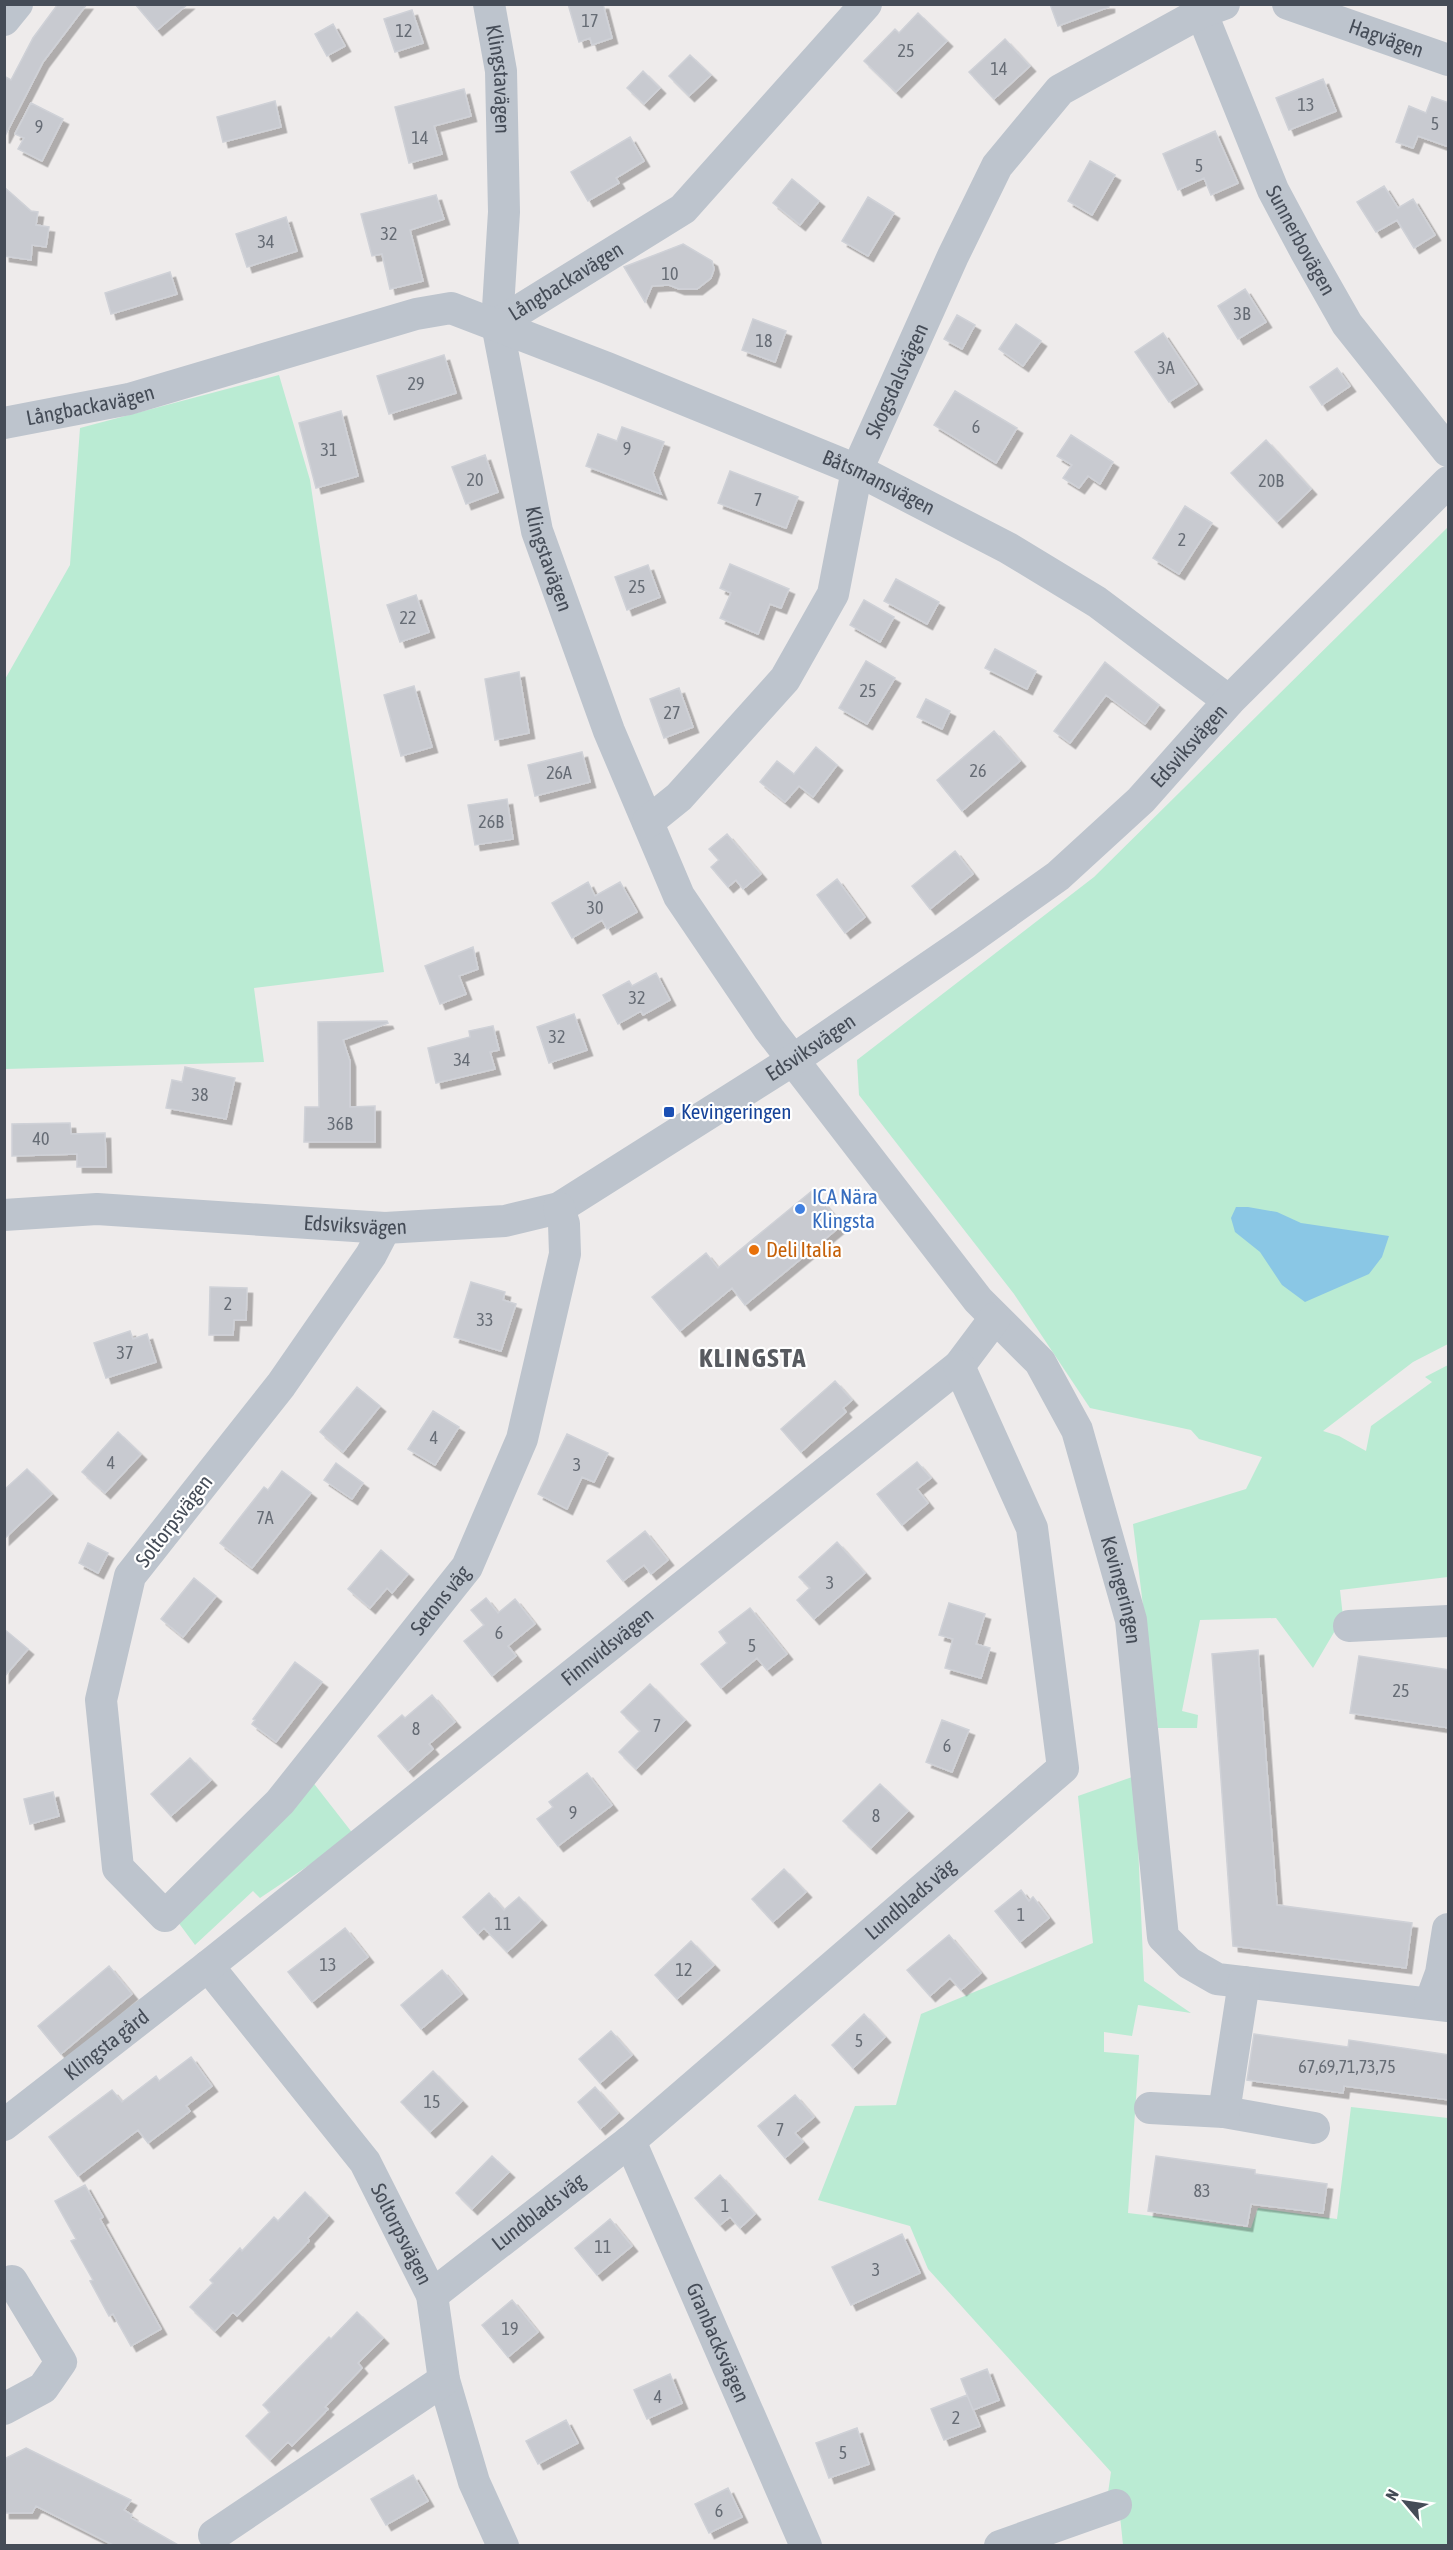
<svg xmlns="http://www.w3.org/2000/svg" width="1453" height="2550" viewBox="0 0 1453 2550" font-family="'Asap Condensed',sans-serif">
	<defs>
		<filter id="shadow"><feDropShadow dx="5.5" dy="5.5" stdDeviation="0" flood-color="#0004"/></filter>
	</defs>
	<rect width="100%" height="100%" fill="#eeebeb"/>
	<path fill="#baebd3" d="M279 375 310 480 384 972 254 988 264 1062 5 1069 4 681 70 565 80 428Z
		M1448 527V1344L1413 1362 1323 1431 1339 1436 1366 1451 1371 1426 1432 1382 1425 1377 1448 1365V1577L1340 1590 1343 1617 1313 1668 1276 1618 1200 1620 1182 1711 1198 1715 1197 1728H1158L1133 1524 1246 1489 1262 1457 1199 1439 1191 1430 1090 1408 1014 1294 859 1095 857 1060 1094 877Z
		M308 1776 354 1835 260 1898 253 1891 195 1945 175 1918Z
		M1135 1776 1144 1981 1191 2013 1138 2005 1132 2036 1104 2032V2052L1139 2055 1128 2213 1251 2228 1258 2208 1337 2219 1351 2107 1448 2118V2545H1123L1120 2516 1108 2493 1111 2472 928 2269 910 2226 818 2200 855 2106 896 2105 921 2014 1093 1943 1078 1796Z"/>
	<path fill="#8ac7e5" d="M1236 1207H1248L1277 1212 1301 1223 1389 1236 1382 1257 1369 1274 1305 1302 1282 1285 1260 1252 1235 1232 1231 1218Z"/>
	<path fill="#c8cad0" stroke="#cfd1d7" stroke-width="1.5" filter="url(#shadow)" d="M58 4H87L43 62 4 138V76L11 80 33 38Z
		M135 4H188L157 30Z
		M568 4H603L612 38 592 45 590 38 579 42Z
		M1050 4H1109V7L1058 26Z
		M412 10 423 43 395 52 384 19Z
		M918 13 947 41 896 92 864 61 895 29 899 33Z
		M333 24 345 46 327 56 315 34Z
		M1005 39 1030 66 994 99 969 72Z
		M690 55 711 75 689 96 669 76Z
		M643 71 660 88 644 104 627 88Z
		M1323 79 1336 111 1289 130 1276 98Z
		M464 89 471 116 434 126 442 154 409 163 395 107Z
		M1432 97 1449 103V147L1418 136 1413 148 1396 142 1409 106 1426 113Z
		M275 101 281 127 223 142 217 117Z
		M31 103 63 119 42 161 18 149 24 138 15 134Z
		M1215 131 1238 183 1211 195 1204 178 1178 190 1163 154Z
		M630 137 644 161 616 178 619 183 588 201 571 172Z
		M1090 161 1115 175 1092 215 1068 201Z
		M792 179 819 201 800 225 773 203Z
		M1384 186 1398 208 1413 199 1435 235 1414 248 1397 220 1376 232 1357 202Z
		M4 187 31 211 38 212 36 225 49 227 46 247 32 245 31 260 4 256Z
		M436 195 444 219 410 230 423 281 390 289 382 254 372 256 361 214Z
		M868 197 894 213 868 256 842 241Z
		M286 217 297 251 247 267 236 234Z
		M683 244 712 261 714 269 711 278 697 289H679L669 285 652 286 645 302 624 267Z
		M170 272 177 294 111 314 105 293Z
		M1245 289 1266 322 1238 339 1218 306Z
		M957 315 975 325 962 349 944 339Z
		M753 319 786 331 775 362 742 350Z
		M1016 324 1041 341 1023 366 999 349Z
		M1163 333 1197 384 1169 402 1135 352Z
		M444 355 456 393 389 414 377 376Z
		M1337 368 1350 386 1322 405 1310 387Z
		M955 391 1017 428 996 463 934 425Z
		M341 411 358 476 316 488 299 423Z
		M622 427 664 442 653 473 661 494 586 466 598 434 617 441Z
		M1071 435 1113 462 1100 484 1088 476 1079 488 1063 478 1072 465 1057 456Z
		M1266 440 1311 489 1277 522 1231 473Z
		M485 455 498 492 466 504 452 467Z
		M730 471 798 497 786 528 718 503Z
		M1185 506 1212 523 1179 574 1153 558Z
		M730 564 789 589 781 608 770 604 758 634 720 618 731 593 720 588Z
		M648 565 660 597 627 610 615 577Z
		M896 579 939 602 927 624 884 601Z
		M416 595 429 632 400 642 387 605Z
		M864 600 894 617 880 642 850 625Z
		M995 649 1036 671 1027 689 985 668Z
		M866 661 895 678 867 724 839 708Z
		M1105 662 1159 705 1145 724 1106 695 1070 743 1054 731Z
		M519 672 529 733 495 740 485 679Z
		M414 686 432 747 401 756 384 695Z
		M679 688 693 727 664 738 650 699Z
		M926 699 950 711 942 729 917 717Z
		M994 731 1020 761 962 811 937 780Z
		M816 747 837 765 813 797 799 786 785 802 760 782 777 761 794 774Z
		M582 752 590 782 535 796 528 765Z
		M507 799 513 839 475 845 468 805Z
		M727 834 761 874 743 889 736 880 728 887 711 867 719 860 709 849Z
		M955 851 973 874 930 909 912 886Z
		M837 879 865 917 845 933 817 895Z
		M588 882 595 896 620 882 637 912 607 929 602 920 572 938 552 903Z
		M473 947 478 969 459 976 466 994 440 1004 425 966Z
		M656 973 670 1000 643 1015 641 1011 618 1024 603 995 629 981 632 986Z
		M574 1014 587 1050 549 1063 537 1027Z
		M387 1021 388 1023 343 1040 350 1061V1107L375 1106V1142H304L305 1107H319L318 1022Z
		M493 1026 499 1050 490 1052 495 1069 436 1083 428 1048 470 1037 469 1031Z
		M185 1067 235 1078 226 1119 166 1108 172 1080 182 1082Z
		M70 1123 71 1134 105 1133 106 1167H77V1154L12 1156V1124Z
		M813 1190 842 1225 745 1305 732 1288 680 1331 652 1297 706 1253 718 1268Z
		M471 1282 505 1292 503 1300 516 1304 501 1351 454 1337Z
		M210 1287 247 1288 246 1320H234L233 1335H209Z
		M130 1331 133 1339 147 1334 156 1362 106 1378 94 1343Z
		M835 1381 852 1400 843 1408 846 1412 801 1452 781 1429Z
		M357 1387 380 1406 343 1452 320 1432Z
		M433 1411 459 1427 435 1465 408 1449Z
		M118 1432 141 1454 105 1493 82 1472Z
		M567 1434 608 1453 594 1482 582 1477 567 1509 538 1494Z
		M917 1462 931 1478 917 1489 928 1503 902 1525 877 1494Z
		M336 1463 363 1483 352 1499 324 1480Z
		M27 1469 52 1494 4 1539V1490Z
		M282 1471 311 1493 252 1568 220 1543 264 1487 268 1490Z
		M645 1531 668 1560 651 1574 644 1565 623 1581 607 1561Z
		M837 1542 865 1573 814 1619 797 1600 810 1588 799 1577Z
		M88 1543 108 1553 98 1573 79 1563Z
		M381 1550 408 1574 392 1593 387 1588 370 1608 348 1589Z
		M194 1578 216 1596 183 1637 161 1619Z
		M486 1598 498 1613 515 1599 535 1624 508 1646 516 1656 492 1676 464 1641 484 1625 471 1610Z
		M949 1603 985 1614 976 1644 990 1648 981 1678 945 1668 953 1639 939 1635Z
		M750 1608 787 1654 767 1670 757 1658 721 1688 701 1664 727 1643 719 1632Z
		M4 1629 28 1649 4 1677Z
		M1258 1650 1277 1905 1412 1923 1406 1968 1233 1946 1212 1654Z
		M1359 1656 1449 1670V1728L1350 1713Z
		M295 1662 322 1682 276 1742 252 1724 255 1720 253 1719Z
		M650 1684 685 1720 636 1769 619 1752 640 1731 621 1712Z
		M432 1695 455 1722 429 1744 433 1749 408 1771 378 1736 402 1715 405 1718Z
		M942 1720 969 1730 952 1772 926 1762Z
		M190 1758 211 1780 171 1816 151 1794Z
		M587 1773 612 1805 558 1846 537 1819 553 1807 549 1802Z
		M880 1784 908 1811 871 1848 843 1821Z
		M53 1792 59 1816 30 1824 24 1799Z
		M784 1869 806 1892 773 1922 752 1899Z
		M1021 1890 1029 1901 1033 1897 1049 1918 1020 1942 995 1911Z
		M489 1893 504 1910 519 1897 541 1920 507 1952 484 1928 478 1934 463 1917Z
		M345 1928 368 1957 312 2002 288 1972Z
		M949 1935 981 1973 961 1990 950 1978 930 1996 907 1970Z
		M691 1941 714 1965 677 1999 655 1975Z
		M109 1966 132 1994 61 2054 38 2026Z
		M442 1970 462 1994 421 2029 401 2005Z
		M864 2014 885 2037 853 2068 832 2045Z
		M611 2031 632 2055 600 2083 579 2059Z
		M1254 2034 1348 2047 1349 2040 1449 2055V2100L1344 2086 1343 2093 1247 2080Z
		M191 2057 212 2086 186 2106 190 2111 148 2143 138 2130 78 2176 49 2137 112 2090 122 2102 156 2076 159 2081Z
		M433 2071 462 2101 430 2132 401 2102Z
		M595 2087 618 2113 600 2129 578 2102Z
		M795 2095 814 2117 795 2133 803 2142 785 2158 758 2126Z
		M492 2156 509 2172 472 2209 456 2193Z
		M1156 2156 1255 2170V2174L1327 2184 1323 2213 1251 2204 1247 2226 1148 2211Z
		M720 2175 755 2214 740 2228 730 2217 720 2225 695 2198Z
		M85 2185 103 2217 100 2219 161 2329 131 2346 113 2314 109 2316 90 2281 93 2280 71 2241 76 2239 55 2201Z
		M305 2192 328 2216 308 2238 309 2241 237 2316 233 2312 215 2331 190 2307 213 2283 210 2280 240 2248 242 2251 274 2217 278 2221Z
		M610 2219 632 2246 597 2275 575 2248Z
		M902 2234 920 2273 851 2305 832 2267Z
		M512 2300 538 2332 508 2357 482 2325Z
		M357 2312 383 2338 358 2363 362 2368 325 2407 328 2409 292 2446 288 2442 270 2460 246 2436 270 2412 263 2405 329 2337 331 2339Z
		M987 2369 999 2400 973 2410 961 2379Z
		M670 2374 682 2403 647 2419 634 2390Z
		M967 2395 980 2426 944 2440 931 2409Z
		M566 2420 578 2443 538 2464 526 2441Z
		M857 2428 869 2464 829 2478 816 2443Z
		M26 2448 131 2500 124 2510 132 2515 131 2518 180 2546H115L36 2506 32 2513H4V2459Z
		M413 2475 428 2501 386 2525 371 2499Z
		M728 2488 742 2517 709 2533 695 2504Z"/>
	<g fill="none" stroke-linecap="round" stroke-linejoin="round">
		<g stroke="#bdc4cd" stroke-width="32">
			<path id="s1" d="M489 4 501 71 504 212 497 324 537 531 609 731 679 896 769 1029 978 1300 1040 1362 1077 1430 1131 1620 1163 1937 1189 1963 1217 1979 1448 2006"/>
			<path id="s2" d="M1198 4 1273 190 1305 250 1347 324 1448 451"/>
			<path id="s3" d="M1288 4 1448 60"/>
			<path d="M4 20 17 4"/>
			<path id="s4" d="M497 324 683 209 866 4"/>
			<path id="s5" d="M4 423 129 399 416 314 451 308 607 368 857 470 1008 548 1097 602 1229 701"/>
			<path id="s6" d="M648 822 679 797 785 679 833 594 857 470 953 256 997 166 1060 90 1202 12 1224 4"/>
			<path id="s7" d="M4 1215 97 1209 385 1228 505 1221 559 1208 793 1060 964 943 1058 876 1141 800 1229 701 1448 482"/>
			<path id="s8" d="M385 1228 371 1255 281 1385 130 1576 101 1700 118 1868 165 1916 280 1802 467 1567 522 1439 565 1254 564 1224 559 1208"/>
			<path d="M1349 1626 1448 1621"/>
			<path id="s9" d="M208 1966 365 2162 432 2295 444 2380 474 2482 503 2546"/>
			<path d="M1244 1982 1224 2112 1314 2128"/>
			<path d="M1430 2003 1441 1973 1448 1929"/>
			<path d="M1150 2108 1224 2112"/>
			<path id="s10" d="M4 2125 208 1966 959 1366 995 1318"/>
			<path id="s11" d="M630 2141 806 2546"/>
			<path id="s12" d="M432 2295 630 2141 1063 1768 1032 1528 959 1366"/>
			<path d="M4 2409 43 2388 61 2362 12 2281"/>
			<path d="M214 2535 444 2380"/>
			<path d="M1000 2546 1116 2505"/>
		</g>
	</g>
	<rect fill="#1a4fb4" stroke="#fff" stroke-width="2" x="663" y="1106" width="12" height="12" rx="3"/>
	<circle fill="#3f7fe0" stroke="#fff" stroke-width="2" cx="800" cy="1209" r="6"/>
	<circle fill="#e8710a" stroke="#fff" stroke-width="2" cx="754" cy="1250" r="6"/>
	<g text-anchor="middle" stroke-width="4.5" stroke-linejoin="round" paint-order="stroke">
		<g font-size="18" fill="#666c75">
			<text x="590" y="27">17</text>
			<text x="404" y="37">12</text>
			<text x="906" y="57">25</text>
			<text x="999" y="75">14</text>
			<text x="1306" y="111">13</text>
			<text x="1435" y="130">5</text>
			<text x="39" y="133">9</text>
			<text x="420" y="144">14</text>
			<text x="1199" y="172">5</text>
			<text x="389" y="240">32</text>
			<text x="266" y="248">34</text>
			<text x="670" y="280">10</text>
			<text x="1242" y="320">3B</text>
			<text x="764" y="347">18</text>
			<text x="1166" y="374">3A</text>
			<text x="416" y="390">29</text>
			<text x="976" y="433">6</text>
			<text x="627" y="455">9</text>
			<text x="329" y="456">31</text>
			<text x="475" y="486">20</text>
			<text x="1271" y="487">20B</text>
			<text x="758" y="506">7</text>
			<text x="1182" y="546">2</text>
			<text x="637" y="593">25</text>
			<text x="408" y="624">22</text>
			<text x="868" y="697">25</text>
			<text x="672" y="719">27</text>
			<text x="978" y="777">26</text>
			<text x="559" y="779">26A</text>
			<text x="491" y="828">26B</text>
			<text x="595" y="914">30</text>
			<text x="637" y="1004">32</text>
			<text x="557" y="1043">32</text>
			<text x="462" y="1066">34</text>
			<text x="200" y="1101">38</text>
			<text x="340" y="1130">36B</text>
			<text x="41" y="1145">40</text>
			<text x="228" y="1310">2</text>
			<text x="485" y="1326">33</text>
			<text x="125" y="1359">37</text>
			<text x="434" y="1444">4</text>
			<text x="111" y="1469">4</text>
			<text x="577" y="1471">3</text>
			<text x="265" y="1524">7A</text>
			<text x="830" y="1589">3</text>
			<text x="499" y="1639">6</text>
			<text x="752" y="1652">5</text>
			<text x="1401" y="1697">25</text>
			<text x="657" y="1732">7</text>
			<text x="416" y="1735">8</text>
			<text x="947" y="1752">6</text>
			<text x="573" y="1819">9</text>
			<text x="876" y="1822">8</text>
			<text x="1021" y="1921">1</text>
			<text x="503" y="1930">11</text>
			<text x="328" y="1971">13</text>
			<text x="684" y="1976">12</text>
			<text x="859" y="2047">5</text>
			<text x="1347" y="2073">67,69,71,73,75</text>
			<text x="432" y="2108">15</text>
			<text x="780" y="2136">7</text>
			<text x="1202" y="2197">83</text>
			<text x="725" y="2212">1</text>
			<text x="603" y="2253">11</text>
			<text x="876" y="2276">3</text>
			<text x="510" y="2335">19</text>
			<text x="658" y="2403">4</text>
			<text x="956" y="2424">2</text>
			<text x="843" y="2459">5</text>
			<text x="719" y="2517">6</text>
		</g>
		<g font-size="21" fill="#454c57" stroke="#fff">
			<text dy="7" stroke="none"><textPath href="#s3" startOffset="104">Hagvägen</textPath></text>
			<text dy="7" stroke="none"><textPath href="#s1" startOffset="76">Klingstavägen</textPath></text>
			<text dy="7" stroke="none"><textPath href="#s2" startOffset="258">Sunnerbovägen</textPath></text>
			<text dy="7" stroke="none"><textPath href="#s4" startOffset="81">Långbackavägen</textPath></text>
			<text dy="7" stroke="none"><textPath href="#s6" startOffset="520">Skogsdalsvägen</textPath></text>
			<text dy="7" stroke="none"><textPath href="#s5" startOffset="88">Långbackavägen</textPath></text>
			<text dy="7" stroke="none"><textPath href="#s5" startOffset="924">Båtsmansvägen</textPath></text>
			<text dy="7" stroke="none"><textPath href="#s1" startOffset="562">Klingstavägen</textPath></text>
			<text dy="7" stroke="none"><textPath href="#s7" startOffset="1342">Edsviksvägen</textPath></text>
			<text dy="7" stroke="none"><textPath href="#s7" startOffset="856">Edsviksvägen</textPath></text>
			<text dy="7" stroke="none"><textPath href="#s7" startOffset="352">Edsviksvägen</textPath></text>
			<text transform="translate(174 1521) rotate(-52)" y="7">Soltorpsvägen</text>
			<text dy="7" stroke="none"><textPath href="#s1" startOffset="1758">Kevingeringen</textPath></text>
			<text dy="7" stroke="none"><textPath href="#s8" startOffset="1215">Setons väg</textPath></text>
			<text dy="7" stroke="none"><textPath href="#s10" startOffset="770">Finnvidsvägen</textPath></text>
			<text dy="7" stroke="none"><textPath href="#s12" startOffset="621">Lundblads väg</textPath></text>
			<text dy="7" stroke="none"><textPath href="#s10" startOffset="130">Klingsta gård</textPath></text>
			<text dy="7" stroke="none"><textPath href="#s12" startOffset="135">Lundblads väg</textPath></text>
			<text dy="7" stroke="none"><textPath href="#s9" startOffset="332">Soltorpsvägen</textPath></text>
			<text dy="7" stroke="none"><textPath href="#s11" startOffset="220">Granbacksvägen</textPath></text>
		</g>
		<g font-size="21" fill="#164399" stroke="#fff" text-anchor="start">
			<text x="681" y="1119">Kevingeringen</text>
		</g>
		<g font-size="21" fill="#366cbe" stroke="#fff" text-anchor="start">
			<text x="812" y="1204">ICA Nära<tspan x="812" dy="24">Klingsta</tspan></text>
		</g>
		<g font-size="21" fill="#c56008" stroke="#fff" text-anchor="start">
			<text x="766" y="1257">Deli Italia</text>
		</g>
		<g font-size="27" font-weight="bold" letter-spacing="1.5" fill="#585b60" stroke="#fff">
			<text x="753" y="1367">KLINGSTA</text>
		</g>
	</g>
	<rect width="1453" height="2550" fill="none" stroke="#454c57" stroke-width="12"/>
	<g transform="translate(1405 2502) rotate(299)" stroke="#ffffff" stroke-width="4.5" paint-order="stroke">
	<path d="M0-4.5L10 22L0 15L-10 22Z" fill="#454c57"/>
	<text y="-9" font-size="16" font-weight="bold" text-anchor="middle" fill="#454c57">N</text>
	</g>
</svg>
